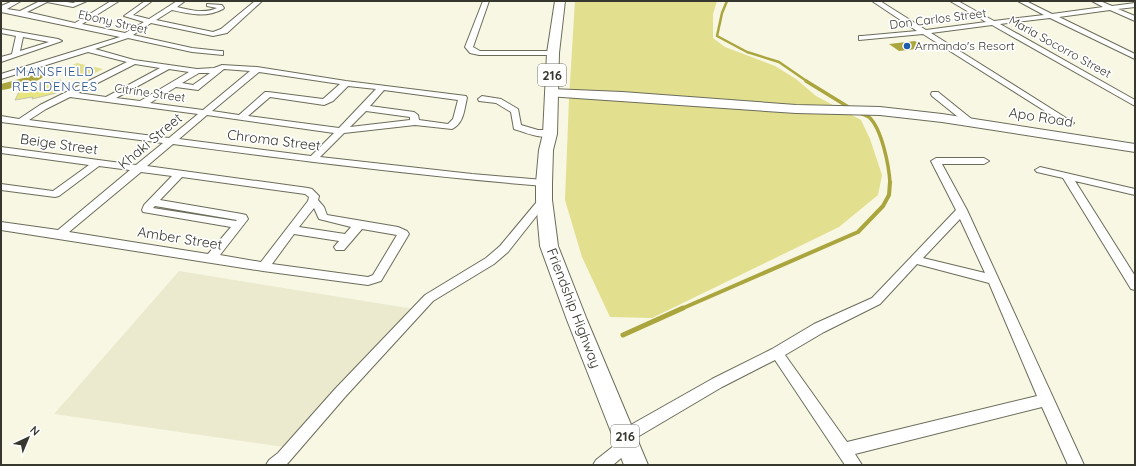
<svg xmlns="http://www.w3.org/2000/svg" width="1136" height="466" viewBox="0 0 1136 466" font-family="Quicksand,sans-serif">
	<rect width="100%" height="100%" fill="#f7f7e3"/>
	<path fill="#ebeacf" d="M179 271 414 309 291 448 54 414Z"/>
	<path fill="#e2df8f" d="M575 1H717L713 14V38L725 47 775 66 796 79 816 96 861 120 870 139 882 175 878 195 839 227 652 318 610 317 582 257 565 200 569 99Z
		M77 63 103 69 85 78 59 71Z"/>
	<path fill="#aaa53d" d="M915 41 925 48 899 51 889 44Z
		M38 74 45 75C39 82 29 83 21 85 14 86 9 90 1 90V84Z"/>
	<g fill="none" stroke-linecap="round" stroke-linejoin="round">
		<path stroke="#aaa53d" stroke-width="2.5" d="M727 1 722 13 717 36 747 52 779 62 808 82"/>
		<path stroke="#aaa53d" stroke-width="3.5" d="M806 81 850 108
			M860 113C863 114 866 115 869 117 882 129 889 166 890 183"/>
		<path stroke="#aaa53d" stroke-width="4" d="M681 309 858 232 883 206 889 195 890 182"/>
		<path stroke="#aaa53d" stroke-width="5" d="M623 335 683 308"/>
	</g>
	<path fill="#e8e47e" stroke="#c4c4b1" d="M61 80 56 93 32 99 33 97 15 100 21 88Z"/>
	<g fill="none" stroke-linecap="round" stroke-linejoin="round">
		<g stroke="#6c6c5b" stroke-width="2">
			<path id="street" d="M13 1H21L7 9 20 11 40 1H61L73 3 78 1H87L73 7 47 2 27 12 75 23 111 1H119L82 24 125 33 144 22 124 16 145 1H152L133 15 149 19 177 1H185L177 7C190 10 204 14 217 8L207 6V4L222 5 224 8 223 9C206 18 190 14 172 10L156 20 213 32 221 29 255 1H262L227 33 213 36 151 23 133 35 192 48 220 51H223V55L192 52 128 38 95 49 134 60 197 69 214 68 222 65 257 67 346 81 466 96 467 98C464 110 464 123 452 129L415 125 344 133 320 157 472 174 544 180 549 183 544 186C420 176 296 160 173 144L147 166 308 188 312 189 319 196 318 200 324 207 327 215 398 227 407 231 409 234 381 281 368 285 263 271 1 230V222L58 230 130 170 99 166 59 196 55 197 1 190V184L53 191 89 165 1 153V147L136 165 163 143 1 122V116L19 119 40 105 127 62 88 52 1 79V74L120 37 1 12V6ZM135 64 160 68 106 97 78 93ZM169 69 189 72 140 101 116 98ZM224 69 250 71 203 110 150 103 176 87 198 90ZM259 72 340 84 323 99 268 92H265L239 115 212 111ZM199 73H210L193 85 182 83ZM348 86 376 89 339 128 248 116 270 97 324 105 333 101ZM384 90 458 100 453 119 448 124 419 120 418 115 414 112 370 106ZM70 97 198 114 169 138 29 120 46 109ZM366 111 410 117V120L350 127ZM207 115 334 133 311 156 179 139ZM141 172 172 176 144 205 142 210 143 212 231 227 208 254 69 232ZM182 177 305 194 309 197 308 201 261 262 220 255 248 219 246 215 242 214 160 200ZM155 206 237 220 236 221 153 208ZM314 208 319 219 351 227 345 234 299 227ZM362 229 397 235 373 275 368 277 272 264 294 234 339 241 334 247 336 250H344Z
				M483 1H489L473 47 480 51H556V55H479L470 53 465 47Z
				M872 1H880L926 30 986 22 950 1H958L994 21 1044 15 1018 1H1026L1052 14 1103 7 1092 1H1100L1112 6 1135 3V7L1118 9 1135 16V21L1110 10 1059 17 1135 54V59L1050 18 1000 24 1135 100V106L992 25 931 33 1074 123 1070 126 1067 125 923 34 859 40V36H862L917 31Z
				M1 29 58 39 62 41 1 62V57L12 54 16 36 1 33ZM23 37 49 42 20 51Z
				M932 92H938L974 121 975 123 974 125H968L932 96 931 94Z
				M482 96 501 99 518 109 521 125 538 130H550L555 133C546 142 524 132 514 129L511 112 496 103 479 101 478 99Z
				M936 158H984L989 161 984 164H942L967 210 1084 465H1068L1042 407 855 454 862 465H845L775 360 722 387 634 439 636 443 633 448 613 465H593L596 460 620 441 618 436 620 431 712 379 772 349 814 324 872 298 956 210 931 161ZM960 219 985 273 923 258ZM917 264 989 283 1037 396 847 442 785 355 824 332 880 304Z
				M1040 167 1135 189V195L1075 181 1135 276V290L1131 289 1063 178 1037 172 1035 170Z
				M544 197 549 200 508 252 494 264 433 301 345 397 288 463 286 465H266L269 460 278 453 335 389 425 295 486 258 500 246 540 198Z"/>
		</g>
		<g stroke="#6c6c5b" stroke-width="2">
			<path id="secondary" d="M551 89 622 92 796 105 880 107 942 114 1135 144V152L942 122 880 115 796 113 547 96 545 93 547 90Z"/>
		</g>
		<g stroke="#6c6c5b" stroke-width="2">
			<path id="primary" d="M555 1H565L559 53 557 134 553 150 552 183V200L558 246 587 320 648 465H624L567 320 540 246 536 200V183L539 150 543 134 547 53Z"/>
		</g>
		<use href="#street" fill="#fff" fill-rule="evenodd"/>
		<use href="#secondary" fill="#fff" fill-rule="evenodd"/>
		<use href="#primary" fill="#fff" fill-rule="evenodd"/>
	</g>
	<circle fill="#1d5dae" stroke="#fff" stroke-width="1.5" cx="907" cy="46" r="4"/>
	<g text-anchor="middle" stroke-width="3.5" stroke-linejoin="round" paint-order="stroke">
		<g font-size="12" fill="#373730" stroke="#fff">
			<text transform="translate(938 19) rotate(-7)" y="4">Don Carlos Street</text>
			<text transform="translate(113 22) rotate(13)" y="4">Ebony Street</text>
			<text transform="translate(1060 47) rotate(29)" y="4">Maria Socorro Street</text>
			<text transform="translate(150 93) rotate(8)" y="4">Citrine Street</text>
		</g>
		<g font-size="12" fill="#373730" stroke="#fff" text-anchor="start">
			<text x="915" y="50">Armando's Resort</text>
		</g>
		<g font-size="13" letter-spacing="1" fill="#2c548a" stroke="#fff">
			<text x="55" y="76">MANSFIELD<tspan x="55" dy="15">RESIDENCES</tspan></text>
		</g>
		<g fill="#fff" stroke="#73736e" stroke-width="1">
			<rect x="538" y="64" width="28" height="22" rx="3"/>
			<rect x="611" y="425" width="28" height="22" rx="3"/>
		</g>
		<g font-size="13" font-weight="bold" fill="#373730">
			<text x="552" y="80">216</text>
			<text x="625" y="441">216</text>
		</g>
		<g font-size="14" fill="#373730" stroke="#fff">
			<text transform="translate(1041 117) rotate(9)" y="5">Apo Road</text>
			<text transform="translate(274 140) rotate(7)" y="5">Chroma Street</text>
			<text transform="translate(150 141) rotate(-40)" y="5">Khaki Street</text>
			<text transform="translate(59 144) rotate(8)" y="5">Beige Street</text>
			<text transform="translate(180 238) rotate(9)" y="5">Amber Street</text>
			<text transform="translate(574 308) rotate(69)" y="5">Friendship Highway</text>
		</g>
	</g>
	<rect width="1136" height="466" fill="none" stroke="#373730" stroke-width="4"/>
	<g transform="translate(28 438) rotate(44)" stroke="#ffffff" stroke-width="3" paint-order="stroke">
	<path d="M0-3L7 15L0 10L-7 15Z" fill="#373730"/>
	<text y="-6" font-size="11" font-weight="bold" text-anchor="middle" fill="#373730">N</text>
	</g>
</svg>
